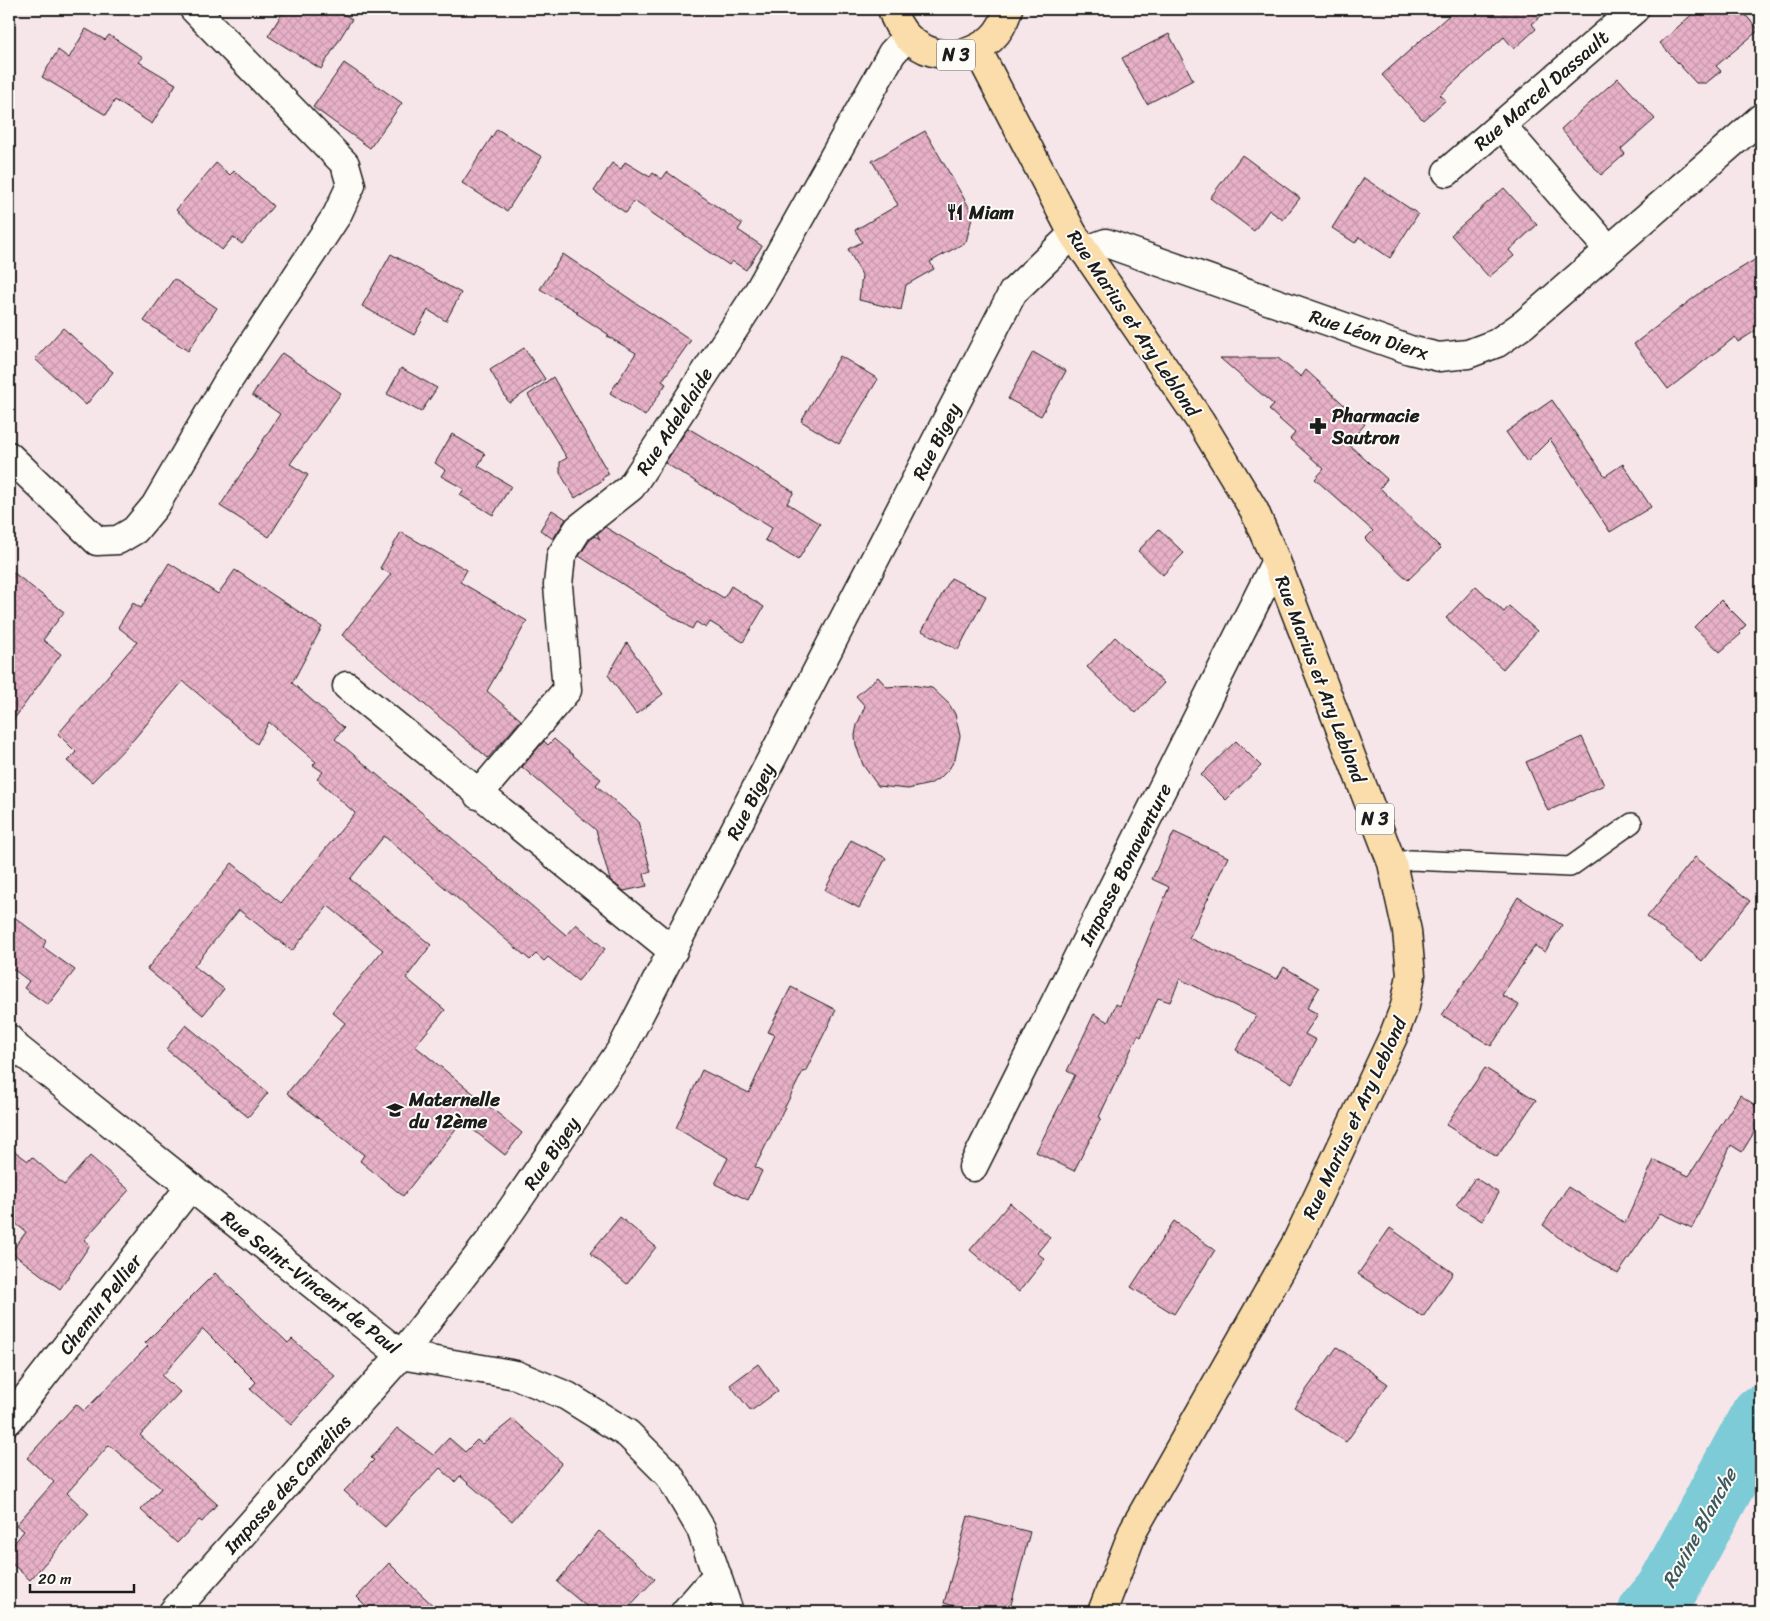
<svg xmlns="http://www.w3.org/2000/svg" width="1770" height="1621" viewBox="0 0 1770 1621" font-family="Sriracha,sans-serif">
	<defs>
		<pattern id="building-cross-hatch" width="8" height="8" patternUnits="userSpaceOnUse" patternTransform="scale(1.25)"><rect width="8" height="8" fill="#e8b1c8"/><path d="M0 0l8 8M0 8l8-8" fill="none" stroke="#c698ab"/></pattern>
	</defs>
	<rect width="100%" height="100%" fill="#f7e6e9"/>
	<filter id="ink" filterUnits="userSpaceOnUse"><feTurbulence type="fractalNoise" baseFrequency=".02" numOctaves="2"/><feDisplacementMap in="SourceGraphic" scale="10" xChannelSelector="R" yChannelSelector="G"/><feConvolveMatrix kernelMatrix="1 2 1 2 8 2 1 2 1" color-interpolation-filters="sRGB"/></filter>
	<g filter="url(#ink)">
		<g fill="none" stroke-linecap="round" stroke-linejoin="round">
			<path stroke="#7bcbd6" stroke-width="62" d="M1649 1612 1666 1591 1761 1416"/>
		</g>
		<path fill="url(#building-cross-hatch)" stroke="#1c1c1c" d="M285 9H336L352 19 321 69 268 36Z
			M1456 9H1549L1532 24 1536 29 1514 49 1504 37 1440 95 1446 100 1423 120 1382 75Z
			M1698 9H1740L1759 30 1716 66 1721 71 1706 83H1696L1660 43Z
			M86 29 105 40 109 35 143 57 139 62 176 84 152 124 115 100 106 115 42 77 58 50 69 58Z
			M1169 34 1193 80 1147 104 1122 58Z
			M344 63 402 103 370 148 313 107Z
			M1618 78 1655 119 1621 149 1625 154 1601 175 1561 129Z
			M497 129 542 157 507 211 462 183Z
			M925 131 973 214 966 242 930 262 934 269 906 285 901 310 859 300 862 275 848 249 862 242 855 230 898 205 872 161Z
			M1242 155 1300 198 1283 220 1269 210 1254 231 1210 198Z
			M625 162 650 177 653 173 662 179 667 172 742 224 738 230 762 246 746 270 732 261 729 265 634 201 626 213 594 191 612 163 621 169Z
			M216 163 230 175 234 171 273 206 242 244 233 237 222 250 176 210Z
			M1364 178 1418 214 1390 258 1359 237 1355 243 1332 228Z
			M1504 188 1537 225 1509 250 1514 256 1489 277 1451 235Z
			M391 254 461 293 446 321 428 310 414 335 362 306Z
			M563 254 691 340 662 381 666 384 645 416 610 393 636 353 607 336 609 335 576 313 578 312 540 289Z
			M1761 256V327L1738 342 1735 337 1668 389 1634 344 1700 293Z
			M174 279 217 308 188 351 144 321Z
			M63 328 113 372 86 405 35 359Z
			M524 348 545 379 509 403 490 370Z
			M1033 352 1066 371 1041 416 1008 399Z
			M282 353 341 393 290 464 308 475 269 537 220 506 280 414 252 395Z
			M840 356 878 379 839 444 801 421Z
			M1220 358H1278L1301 377 1306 370 1365 424 1348 444 1387 479 1380 488 1441 548 1408 580 1365 539 1373 531 1315 479 1324 469 1290 439 1295 433 1269 410 1274 405Z
			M401 368 437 388 421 412 387 394Z
			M553 377 609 474 602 478 603 480 575 498 560 473V462L567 458 528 395Z
			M1552 400 1605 476 1623 464 1651 507 1610 532 1550 439 1527 462 1506 432Z
			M688 428 794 492 787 503 820 524 798 560 765 540 772 528 665 463Z
			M452 434 485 454 478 466 511 486 493 515 460 495 464 489 441 476 445 470 435 463Z
			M552 510 566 519 553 539 540 530Z
			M605 527 724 598 731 586 764 607 743 642 710 622 706 628 696 622 692 629 579 556 590 540 595 536 600 539 597 534Z
			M1159 529 1184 553 1163 575 1138 551Z
			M401 532 467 570 460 582 527 621 487 691 521 720 488 758 342 635 391 574 380 568Z
			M169 563 218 594 235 570 322 627 292 683 344 728 335 739 566 935 576 924 605 949 578 981 548 957 544 961 536 954 530 960 384 836 350 879 431 945 406 978 445 1010 415 1046 522 1133 505 1155 462 1121 403 1196 360 1161 364 1155 287 1093 345 1023 332 1012 383 950 328 906 292 951 239 910 194 966 224 989 203 1015 147 969 232 863 281 903 355 813 317 779 323 772 313 765 316 762 269 722 257 744 183 681 134 739 92 782 67 761 76 752 58 734 137 642 118 627 133 603 141 608Z
			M9 569 64 612 43 640 61 654 9 726Z
			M951 578 986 596 958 650 922 631Z
			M1476 586 1504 612 1509 606 1537 631 1503 669 1446 618Z
			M1721 600 1746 625 1739 632 1741 634 1720 652 1694 627Z
			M1115 637 1164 683 1136 713 1087 667Z
			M627 643 663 694 636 714 608 675Z
			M878 677 887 687 911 685 932 688 949 704 955 714 960 736 955 759 949 769 941 777 930 784 908 789 878 786 863 765 856 745 855 735 857 725 865 706 856 696Z
			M1582 737 1604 785 1548 811 1526 762Z
			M554 739 601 779 596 785 638 821 651 872 644 874 647 886 624 891 610 880 596 830 522 767 544 741 548 745Z
			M1236 741 1261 766 1226 800 1201 775Z
			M1174 832 1228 857 1189 938 1277 979 1284 967 1319 988 1307 1008 1318 1014 1305 1034 1316 1040 1292 1083 1236 1050 1256 1016 1180 979 1170 1002 1158 998 1141 1037 1138 1035 1099 1117 1101 1118 1074 1171 1036 1152 1075 1075 1067 1071 1094 1014 1108 1022 1116 1004 1120 1006 1169 887 1152 879Z
			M851 840 886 858 859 908 825 890Z
			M1695 857 1750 901 1702 961 1647 917Z
			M1518 897 1562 925 1545 952 1535 946 1502 995 1519 1005 1491 1046 1442 1015 1483 955Z
			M9 913 46 941 43 947 75 970 48 1005 24 988 29 981 9 966Z
			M791 987 836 1010 805 1072 803 1071 755 1167 762 1171 748 1200 715 1184 728 1158 676 1128 702 1070 749 1093 775 1035 768 1032Z
			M186 1025 268 1093 248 1117 166 1049Z
			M1485 1068 1536 1100 1497 1157 1446 1125Z
			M1740 1095 1761 1109V1121L1742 1152 1731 1145 1692 1228 1660 1213 1618 1274 1558 1237 1543 1225 1568 1187 1625 1223 1654 1160 1689 1176Z
			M9 1147 28 1161 32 1157 64 1185 90 1156 129 1190 84 1240 90 1245 60 1289 11 1252 26 1232 9 1218Z
			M1475 1178 1499 1193 1482 1221 1456 1205Z
			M1010 1203 1050 1237 1037 1253 1045 1259 1019 1292 970 1250Z
			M620 1217 656 1247 627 1284 590 1253Z
			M1174 1221 1215 1250 1174 1314 1131 1287Z
			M1390 1228 1453 1273 1423 1317 1358 1274Z
			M215 1273 288 1343 292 1339 335 1376 291 1425 250 1389 256 1382 203 1329 162 1376 180 1392 140 1435 217 1504 202 1522 199 1520 177 1543 141 1510 161 1488 109 1445 67 1493 89 1514 30 1580 9 1561V1550L24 1531 16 1525 54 1482 27 1458 76 1404 84 1411 148 1346 145 1343Z
			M1337 1347 1388 1384 1346 1442 1294 1407Z
			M758 1364 778 1391 751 1411 730 1385Z
			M513 1419 562 1463 512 1521 460 1476 455 1482 440 1468 385 1527 344 1491 374 1460 371 1458 397 1428 433 1455 449 1438 465 1452 477 1440 482 1444Z
			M968 1516 1030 1532 1009 1612H975L944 1603Z
			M599 1531 655 1579 624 1612H593L557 1582Z
			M389 1563 408 1582 440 1612H372L357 1597Z"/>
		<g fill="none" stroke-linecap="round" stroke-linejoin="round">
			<g stroke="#1c1c1c" stroke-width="22">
				<path id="lane" d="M1392 863 1411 860 1570 867 1632 823"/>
			</g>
			<g stroke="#1c1c1c" stroke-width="31">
				<path id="street" d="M1502 126 1609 250
					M1447 172 1635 9
					M1084 251 1106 243 1410 350 1439 357 1468 354 1497 343 1524 324 1761 118
					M9 456 97 541 118 540 135 530 155 506 228 381 337 215 351 185 345 164 194 9
					M347 686 673 951
					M478 795 567 690 558 585 561 556 578 529 631 487 758 292 892 53 907 37
					M9 1039 17 1048 401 1355 516 1375 567 1396 628 1434 669 1475 701 1529 729 1612
					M973 1167 1276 561
					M9 1420 190 1187
					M173 1612 401 1355 492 1238 621 1050 1013 292 1073 234
					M685 1612 717 1575"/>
			</g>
			<g stroke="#1c1c1c" stroke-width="31">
				<path id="primary" d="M892 9C904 54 956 69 991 39 1000 31 1005 20 1008 9
					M977 49 1073 234 1201 422 1254 510 1276 561 1392 863 1407 931 1411 975 1405 1006 1393 1037 1295 1245 1134 1529 1102 1612"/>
			</g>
			<use href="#lane" stroke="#fdfcf7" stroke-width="19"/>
			<use href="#street" stroke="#fdfcf7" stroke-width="28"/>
			<use href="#primary" stroke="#faddab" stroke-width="28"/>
		</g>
	</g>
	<defs>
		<g id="restaurant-bare" transform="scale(1.35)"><path d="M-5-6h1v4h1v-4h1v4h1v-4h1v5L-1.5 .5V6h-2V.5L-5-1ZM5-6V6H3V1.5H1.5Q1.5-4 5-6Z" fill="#1c1c1c" stroke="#fdfcf7" stroke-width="2.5" paint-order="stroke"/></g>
		<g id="pharmacy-bare" transform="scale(1.35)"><path d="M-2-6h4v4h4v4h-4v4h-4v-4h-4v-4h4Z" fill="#1c1c1c" stroke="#fdfcf7" stroke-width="2.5" paint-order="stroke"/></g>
		<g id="school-bare" transform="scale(1.35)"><path d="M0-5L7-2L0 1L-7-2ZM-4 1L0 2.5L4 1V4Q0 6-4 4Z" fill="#1c1c1c" stroke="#fdfcf7" stroke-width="2.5" paint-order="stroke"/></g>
	</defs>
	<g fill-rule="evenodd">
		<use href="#restaurant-bare" x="955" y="212"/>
		<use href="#pharmacy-bare" x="1318" y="426"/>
		<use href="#school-bare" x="395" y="1110"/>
	</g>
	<g text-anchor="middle" stroke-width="4" stroke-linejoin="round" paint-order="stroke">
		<g fill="#fdfcf7" stroke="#605f5e" stroke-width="1">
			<rect x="937" y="39.5" width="38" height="31" rx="4"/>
			<rect x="1356" y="803.5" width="38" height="31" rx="4"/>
		</g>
		<g font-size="18" font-weight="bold" fill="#1c1c1c">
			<text x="956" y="61">N 3</text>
			<text x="1375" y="825">N 3</text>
		</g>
		<g font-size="19" fill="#1c1c1c" stroke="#fdfcf7">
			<text transform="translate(1541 90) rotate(-41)" y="7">Rue Marcel Dassault</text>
			<text transform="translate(1134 323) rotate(56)" y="7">Rue Marius et Ary Leblond</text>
			<text transform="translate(1369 334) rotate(18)" y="7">Rue Léon Dierx</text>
			<text transform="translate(674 421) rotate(-57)" y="7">Rue Adelelaide</text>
			<text transform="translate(936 441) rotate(-63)" y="7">Rue Bigey</text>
			<text transform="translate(1321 679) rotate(69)" y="7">Rue Marius et Ary Leblond</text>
			<text transform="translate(750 801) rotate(-63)" y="7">Rue Bigey</text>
			<text transform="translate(1125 864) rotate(-63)" y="7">Impasse Bonaventure</text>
			<text transform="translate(1354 1118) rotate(-65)" y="7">Rue Marius et Ary Leblond</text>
			<text transform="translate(551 1153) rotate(-56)" y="7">Rue Bigey</text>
			<text transform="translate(311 1282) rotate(38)" y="7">Rue Saint-Vincent de Paul</text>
			<text transform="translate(100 1304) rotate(-52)" y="7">Chemin Pellier</text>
			<text transform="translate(287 1484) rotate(-48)" y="7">Impasse des Camélias</text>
		</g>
		<g font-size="19" font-weight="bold" fill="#1c1c1c" stroke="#fdfcf7" text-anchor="start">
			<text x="969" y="219">Miam</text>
			<text x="1332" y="422">Pharmacie<tspan x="1332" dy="22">Sautron</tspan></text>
			<text x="409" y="1106">Maternelle<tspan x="409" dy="22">du 12ème</tspan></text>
		</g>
		<g font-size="20" font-style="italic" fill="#3d595d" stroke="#fdfcf7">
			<text transform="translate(1699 1528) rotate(-61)" y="7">Ravine Blanche</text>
		</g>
	</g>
	<rect width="1770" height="1621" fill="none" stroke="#fdfcf7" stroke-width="30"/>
	<rect x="15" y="15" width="1740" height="1591" fill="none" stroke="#1c1c1c" stroke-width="2" filter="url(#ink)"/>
	<path d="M30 1584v8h104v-8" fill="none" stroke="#1c1c1c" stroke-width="2.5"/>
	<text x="38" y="1584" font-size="15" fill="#1c1c1c" stroke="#fdfcf7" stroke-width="4" paint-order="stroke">20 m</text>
</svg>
